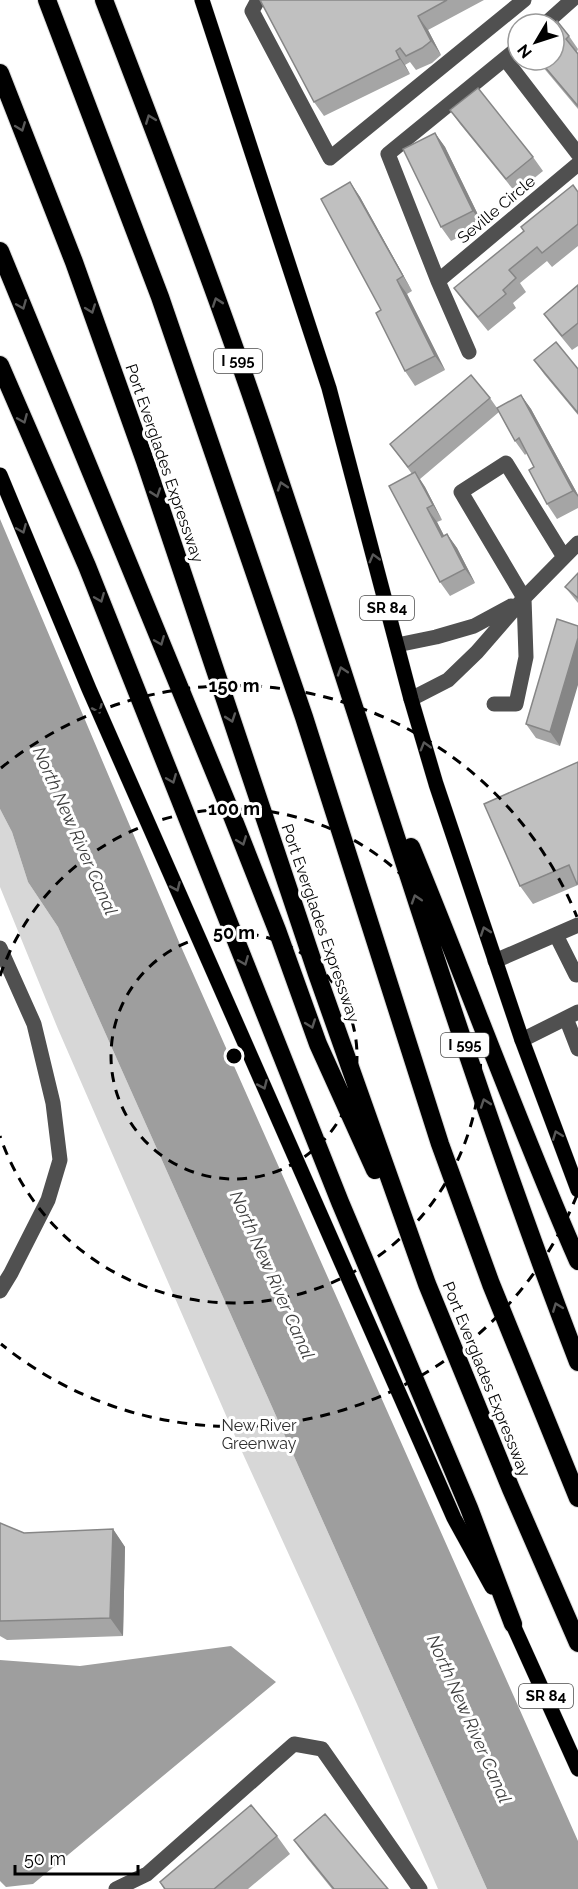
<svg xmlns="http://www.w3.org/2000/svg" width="578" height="1889" viewBox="0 0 578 1889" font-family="Raleway,sans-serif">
	<rect width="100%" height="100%" fill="#fff"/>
	<path fill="#d7d7d7" d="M0 809 12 832 28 882 58 927 487 1889H438L357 1704 238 1443 58 1029 0 887Z"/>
	<path fill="#9e9e9e" d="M0 519 179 942 578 1841V1889H487L58 927 28 882 12 832 0 809Z
		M231 1646 276 1682 33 1884 6 1887 0 1881V1660L80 1666Z"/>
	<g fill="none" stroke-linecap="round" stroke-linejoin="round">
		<g stroke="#dbdbdb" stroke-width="16">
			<path id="major" d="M202 0 329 388 411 699 436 784 522 1040 578 1190
				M0 475 89 689 454 1518 492 1587
				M509 1616 578 1769"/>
		</g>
		<g stroke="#dbdbdb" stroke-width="20">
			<path id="highway" d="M47 0 160 297 304 717 440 1144 491 1284 578 1498
				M104 0C164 156 224 311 276 469 376 767 465 1069 578 1362
				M0 73 74 262 145 461 317 974 427 1284 511 1489 578 1643
				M0 251 227 803 277 930 318 1044 375 1170
				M0 365 87 566 340 1202 469 1508 513 1624
				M411 847C468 985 518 1124 578 1261"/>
		</g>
		<path stroke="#505050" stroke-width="15" d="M258 0 252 11 330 158 524 0
			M545 24 572 0
			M505 59 578 154
			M438 281 578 164
			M469 352 438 281 388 154 518 48
			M397 645 436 637 474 626 511 606
			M411 699 448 680 477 652 524 598 578 543
			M494 704H516L526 657 524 598 461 492 506 463 564 557
			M556 935 576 975 578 974
			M0 948 34 1024 53 1103 60 1160 48 1200 11 1273 0 1291
			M495 961 578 925
			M566 1018 578 1049
			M522 1040 578 1012
			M116 1889 147 1874 294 1744 322 1749 420 1889"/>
		<use href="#major" stroke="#000" stroke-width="15"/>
		<use href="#highway" stroke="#000" stroke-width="18"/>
	</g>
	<path fill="#a5a5a5" d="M260 0H484L428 30 441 55 432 63 416 70 410 62 405 65 410 74 324 116 314 102Z
		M554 24 569 36 578 49 577 52 578 54V109L537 60H554Z
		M450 110 533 157 543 171 516 193 460 124Z
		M435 133 445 147 483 225 451 241 441 227Z
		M350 182 360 197 412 291 407 294 445 370 415 386 405 371 381 310Z
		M578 192V246L552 267 547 261 520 283 526 292 513 303 516 308 488 331 464 302 454 288Z
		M578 285V346L572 350 554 328 544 314Z
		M534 360 578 369V415L544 374Z
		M521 395 531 409 578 495V508L557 519 547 504 534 467 527 453 525 455 515 441 499 412 420 479 425 487 442 520 437 522 444 536 447 534 457 548 475 583 450 596 440 582 412 474 390 444 490 398 497 408Z
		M578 573V603L565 587Z
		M557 619 560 746 536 738 526 724Z
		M578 762V885L533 904 520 886Z
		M0 1523 24 1533 113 1529 125 1547 123 1636 7 1640 0 1636Z
		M277 1836 290 1854 248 1889H164L160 1882Z
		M294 1840 388 1889H332L307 1858Z"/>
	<path fill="#868686" d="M418 16 428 30 441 55 431 41Z
		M396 51 405 65 410 74 400 59Z
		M435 133 445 147 483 225 473 211Z
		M350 182 360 197 412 291 403 276Z
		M397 280 407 294 445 370 435 356Z
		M521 395 531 409 578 495V497L573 491Z
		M415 472 425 487 442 520 433 505Z
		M427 508 437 522 452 551 442 537Z
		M447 534 457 548 475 583 465 569Z
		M578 638V685L560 746 550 732Z
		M113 1529 125 1547 123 1636 110 1618Z"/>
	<path fill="#c0c0c0" stroke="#868686" stroke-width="1.5" d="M260 0H447L418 16 431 41 422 48 406 56 400 48 396 51 400 59 314 102Z
		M557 21 569 36 566 39 578 54V106L539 60H554L553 24Z
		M478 88 533 157 506 179 450 110Z
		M435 133 473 211 441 227 403 149Z
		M350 182 403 276 397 280 435 356 405 371 376 313 381 310 321 199Z
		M573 185 578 192V224L542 253 537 247 509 270 516 278 503 290 506 294 478 317 454 288 524 231 521 227Z
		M578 285V323L562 336 544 314Z
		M556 342 578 369V413L534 360Z
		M471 375 490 398 408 467 390 444Z
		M521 395 573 491 547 504 529 470 534 467 519 438 515 441 497 408Z
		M415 472 433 505 427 508 442 537 447 534 465 569 440 582 389 486Z
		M578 573V598L565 587Z
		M557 619 578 626V638L550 732 526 724Z
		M578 762V883L577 884 569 865 520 886 484 804Z
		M0 1523 24 1533 113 1529 110 1618 0 1621Z
		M251 1805 277 1836 214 1889H165L160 1882Z
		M325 1814 388 1889H334L294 1840Z"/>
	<defs><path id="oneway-chevron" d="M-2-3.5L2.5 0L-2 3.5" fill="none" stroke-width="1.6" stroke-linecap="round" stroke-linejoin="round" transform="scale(1.5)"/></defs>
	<g stroke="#595959">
		<use href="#oneway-chevron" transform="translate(150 119) rotate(-111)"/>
		<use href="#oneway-chevron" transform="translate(21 127) rotate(69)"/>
		<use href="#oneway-chevron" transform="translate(217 302) rotate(-109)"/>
		<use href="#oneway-chevron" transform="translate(22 305) rotate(68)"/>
		<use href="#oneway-chevron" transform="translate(91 309) rotate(70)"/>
		<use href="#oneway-chevron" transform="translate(23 419) rotate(67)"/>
		<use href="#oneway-chevron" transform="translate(282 486) rotate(-108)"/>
		<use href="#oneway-chevron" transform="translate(156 493) rotate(71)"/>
		<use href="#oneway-chevron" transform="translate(22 529) rotate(67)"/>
		<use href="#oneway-chevron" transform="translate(374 558) rotate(-105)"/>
		<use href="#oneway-chevron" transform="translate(100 598) rotate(68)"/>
		<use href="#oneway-chevron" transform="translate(160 641) rotate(68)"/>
		<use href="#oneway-chevron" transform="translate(342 671) rotate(-108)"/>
		<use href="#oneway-chevron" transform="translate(98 709) rotate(66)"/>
		<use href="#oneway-chevron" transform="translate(231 718) rotate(71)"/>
		<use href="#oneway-chevron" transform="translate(425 746) rotate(-106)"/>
		<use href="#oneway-chevron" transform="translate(172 779) rotate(68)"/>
		<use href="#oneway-chevron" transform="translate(242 841) rotate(69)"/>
		<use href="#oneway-chevron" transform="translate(176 887) rotate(66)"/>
		<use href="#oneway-chevron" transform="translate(416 899) rotate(-108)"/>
		<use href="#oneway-chevron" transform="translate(485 931) rotate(-109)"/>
		<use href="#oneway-chevron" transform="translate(244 961) rotate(68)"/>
		<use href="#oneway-chevron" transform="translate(311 1024) rotate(70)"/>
		<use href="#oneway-chevron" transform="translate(263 1085) rotate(66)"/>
		<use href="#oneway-chevron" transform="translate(485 1103) rotate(-109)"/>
		<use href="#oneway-chevron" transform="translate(557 1135) rotate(-111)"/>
		<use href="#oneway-chevron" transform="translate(557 1307) rotate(-111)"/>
	</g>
	<g fill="none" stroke="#000" stroke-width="3" stroke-dasharray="10 8">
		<circle cx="234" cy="1056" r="123"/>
		<path d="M0 976A247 247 0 1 1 0 1136"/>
		<path d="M577 1195A370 370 0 0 1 1 1344M1 768A370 370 0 0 1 577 917"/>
	</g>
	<g text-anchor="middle" stroke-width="6" stroke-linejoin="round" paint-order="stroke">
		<g fill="#fff" stroke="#4c4c4c" stroke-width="1.5">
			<rect x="214" y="349" width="48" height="24" rx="4.5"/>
			<rect x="360" y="596" width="54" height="24" rx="4.5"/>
			<rect x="441" y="1033" width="48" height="24" rx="4.5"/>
			<rect x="519" y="1684" width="54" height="24" rx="4.5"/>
		</g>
		<g font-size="15" font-weight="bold" fill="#000">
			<text x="238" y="366">I 595</text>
			<text x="387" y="613">SR 84</text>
			<text x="465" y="1050">I 595</text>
			<text x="546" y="1701">SR 84</text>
		</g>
		<g font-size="16" fill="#000" stroke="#fff">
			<text transform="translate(496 209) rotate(-40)" y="6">Seville Circle</text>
			<text transform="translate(165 463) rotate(71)" y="6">Port Everglades Expressway</text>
			<text transform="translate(321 923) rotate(71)" y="6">Port Everglades Expressway</text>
			<text transform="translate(487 1379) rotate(68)" y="6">Port Everglades Expressway</text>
		</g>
		<g font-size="16" fill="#2e2e2e" stroke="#fff">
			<text x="259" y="1431">New River<tspan x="259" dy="18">Greenway</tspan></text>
		</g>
		<g font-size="18" font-style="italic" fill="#3f3f3f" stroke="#fff">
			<text transform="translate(75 831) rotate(66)" y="6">North New River Canal</text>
			<text transform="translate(272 1275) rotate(66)" y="6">North New River Canal</text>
			<text transform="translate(469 1719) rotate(66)" y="6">North New River Canal</text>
		</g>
	</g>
	<circle cx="234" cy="1056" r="9" fill="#000" stroke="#fff" stroke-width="3"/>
	<g font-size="18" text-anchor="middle" font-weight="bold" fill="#000" stroke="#fff" stroke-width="6" stroke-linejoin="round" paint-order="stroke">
		<text x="234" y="692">150 m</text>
		<text x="234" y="815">100 m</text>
		<text x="234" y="939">50 m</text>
	</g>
	<g transform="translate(536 42) rotate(231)"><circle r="28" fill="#ffffff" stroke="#999999" stroke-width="1.5"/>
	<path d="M0-4.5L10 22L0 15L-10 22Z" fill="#000000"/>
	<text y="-9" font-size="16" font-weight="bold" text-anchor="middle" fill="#000000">N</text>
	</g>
	<path d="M15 1865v9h123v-9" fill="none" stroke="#000000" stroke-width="3"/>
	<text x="24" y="1865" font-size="18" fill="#000000" stroke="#ffffff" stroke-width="4.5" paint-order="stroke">50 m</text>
</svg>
